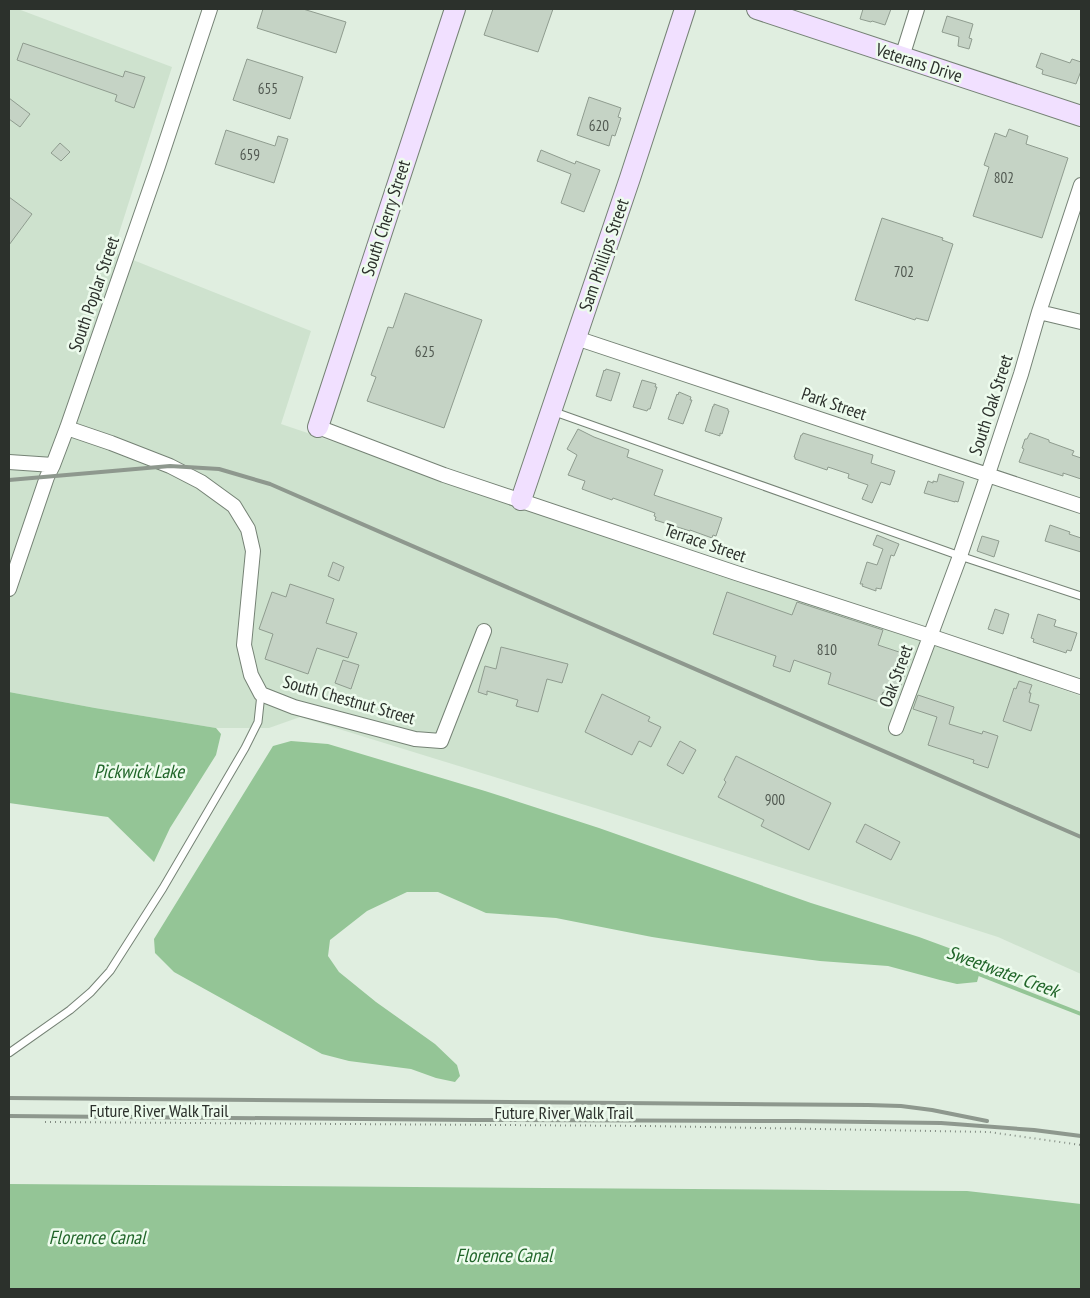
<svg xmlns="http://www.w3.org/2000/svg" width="1090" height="1298" viewBox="0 0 1090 1298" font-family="'PT Sans Narrow',sans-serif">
	<rect width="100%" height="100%" fill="#e0eee0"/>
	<path fill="#cee2ce" d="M9 9H18L172 67 113 252 311 331 281 424 922 641 1081 696V974L998 937 598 809 300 717 269 728H216L95 708 9 692Z"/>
	<path fill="#94c596" d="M9 692 95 708 216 728 221 734 216 755 170 828 154 862 108 817 9 803Z
		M291 741 328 744 485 791 599 828 811 903 919 937 968 955 981 968 977 982 957 984 940 980 888 966 820 961 743 951 652 937 556 918 486 913 438 892H407L367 911 330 940 328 956 339 972 376 1002 435 1044 457 1065 460 1076 455 1082 436 1078 411 1069 349 1061 322 1054 174 972 155 953 154 939 273 746Z
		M9 1184 967 1191 1081 1204V1289H9Z"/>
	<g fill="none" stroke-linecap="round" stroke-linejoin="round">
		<path stroke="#94c596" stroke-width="4" d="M976 973 1081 1014"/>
	</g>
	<path fill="#c5d3c5" stroke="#8f9c8f" d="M263 9H303L346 22 336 53 257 28Z
		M493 9H553L538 52 484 35Z
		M863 9H891L885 25 872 21 871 22 860 19Z
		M947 16 973 24 969 38 972 39 969 49 958 46 959 37 942 32Z
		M23 43 123 77 125 71 145 77 134 108 115 101 117 95 17 60Z
		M1041 53 1070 63 1072 59 1081 62V71L1076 84 1042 74 1043 70 1036 67Z
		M247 59 303 77 290 119 233 100Z
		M589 97 621 108 618 117 621 118 615 136 612 135 609 146 577 135Z
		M9 98 30 114 20 127 9 119Z
		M1009 129 1028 136 1026 144 1068 158 1042 238 973 216 989 167 984 165 995 133 1006 137Z
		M226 130 275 146 278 136 288 139 274 183 215 164Z
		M60 143 70 152 61 161 51 153Z
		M541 150 575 164 576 161 600 170 584 212 561 203 571 174 537 161Z
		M9 197 32 214 9 245Z
		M882 218 943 238 942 240 953 244 928 321 916 318 915 320 855 300Z
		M405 293 482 320 444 428 367 401 376 377 371 375 388 327 393 328Z
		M606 369 620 373 611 401 596 396 604 370 605 371Z
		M642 380 656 384 655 387H657L650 409H648L647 411 633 407Z
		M679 392 691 397 690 400H692L683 424 668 419 677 394 678 395Z
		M714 404 728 409V411H729L722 434 720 433V436L705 431 713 406H714Z
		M578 429 594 437 629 450 627 457 663 470 654 495 722 518 716 536 713 535 712 538 690 530V531L655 520 656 517 654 516 655 513 613 498 612 500 582 489 585 481 568 475 577 455 567 449Z
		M803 433 873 455 871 463 895 471 890 485 881 482 872 503 862 499 868 485 848 478 849 474 828 467 827 470 795 459V457H794L801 435H802Z
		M1030 433 1049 440V442L1074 451 1072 455 1081 458V479L1063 473V476L1019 462 1024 449 1022 448 1025 439H1027Z
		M939 474 964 482 958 502 955 501V502L924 493 928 481 933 483V481L937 482Z
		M1050 525 1070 532 1069 534 1081 538V552L1045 541Z
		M877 535 899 544 894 556 891 555 881 589 876 588V591L862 586 863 584H860L867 562 877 565 883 549 873 545Z
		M982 536 999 541 994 557 977 551Z
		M333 562 344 567 339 581 328 576Z
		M290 584 334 599 326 623 357 633 348 658 317 648 308 674 265 659 273 634 259 629 272 592 286 597Z
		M727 592 792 615 797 602 883 630 878 645 911 656 897 696 883 692 879 702 828 684 831 673 794 660 790 672 773 666 776 656 713 634Z
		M995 609 1009 614 1003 634 988 629Z
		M1038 614 1056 620 1054 626 1077 633 1071 651 1067 650 1066 653 1033 642 1034 639 1031 638Z
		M501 647 568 664 562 683 547 679 538 712 516 706 518 700 487 691V695L478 692 485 666 496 669Z
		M343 660 359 665 351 689 335 683Z
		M1019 681 1032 685 1029 693H1031L1029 702 1039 705 1031 731 1003 721 1014 688 1016 689Z
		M602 694 650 717 648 721 661 727 651 747 639 741 632 755 585 732Z
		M918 695 954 707 949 724 982 734 983 731 998 736 988 768 973 763 974 760 928 745 937 717 913 709Z
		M680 741 696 750 683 774 667 765Z
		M736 756 831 803 809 850 761 826 764 820 718 797 726 782 724 780Z
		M865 824 900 842 891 860 856 842Z"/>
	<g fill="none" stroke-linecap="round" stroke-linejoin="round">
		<g stroke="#758275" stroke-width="9">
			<path id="lane" d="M552 411 960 556 1081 596
				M9 1053 70 1010 91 992 110 971 163 888 245 748 258 722 261 694"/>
		</g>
		<g stroke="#758275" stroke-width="16">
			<path id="street" d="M902 57 917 9
				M1039 312 1081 322
				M576 338 1081 506
				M318 427 444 475 736 573 930 636 1081 687
				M67 428 111 443 170 466 201 482 234 506 248 529 253 551 244 645 251 675 261 694 294 707 415 739 441 741 484 631
				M9 462 53 465
				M9 589 47 477 53 465 67 428 158 166 210 9
				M896 728 960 556 988 474 1021 374 1039 312 1081 185"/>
		</g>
		<g stroke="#758275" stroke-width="22">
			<path id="secondary" d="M757 9 1081 116
				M318 427 455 9
				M521 500 630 178 685 9"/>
		</g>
		<path stroke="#838c83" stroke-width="2" stroke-dasharray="1 4" stroke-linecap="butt" d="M45 1122 648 1126 989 1132 1081 1145"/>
		<use href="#lane" stroke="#fff" stroke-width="7"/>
		<use href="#street" stroke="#fff" stroke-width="14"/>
		<use href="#secondary" stroke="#f1e0ff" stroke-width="20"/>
		<path stroke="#8e988e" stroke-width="4" d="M9 480 170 466 219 469 270 484 1081 837
			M9 1098 868 1105 901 1106 932 1110 987 1121
			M9 1116 472 1120 796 1121 941 1123 1034 1130 1081 1136"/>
	</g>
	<g text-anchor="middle" stroke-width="5" stroke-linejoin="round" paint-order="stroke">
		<g font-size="15" fill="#525a52">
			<text x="268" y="94">655</text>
			<text x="599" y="131">620</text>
			<text x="250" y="160">659</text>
			<text x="1004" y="183">802</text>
			<text x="904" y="277">702</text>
			<text x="425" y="357">625</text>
			<text x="827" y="655">810</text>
			<text x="775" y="805">900</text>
		</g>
		<g font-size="18" fill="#2c312c" stroke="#edfbed">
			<text transform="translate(919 63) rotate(18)" y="6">Veterans Drive</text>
			<text transform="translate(386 218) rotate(-72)" y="6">South Cherry Street</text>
			<text transform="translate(604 255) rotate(-71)" y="6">Sam Phillips Street</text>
			<text transform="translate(94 294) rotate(-71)" y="6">South Poplar Street</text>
			<text transform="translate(834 404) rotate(19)" y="6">Park Street</text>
			<text transform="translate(991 405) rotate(-72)" y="6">South Oak Street</text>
			<text transform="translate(705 543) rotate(19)" y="6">Terrace Street</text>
			<text transform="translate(896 676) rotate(-70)" y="6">Oak Street</text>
			<text transform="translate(349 700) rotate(16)" y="6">South Chestnut Street</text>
			<text x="159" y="1117">Future River Walk Trail</text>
			<text x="564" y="1119">Future River Walk Trail</text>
		</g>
		<g font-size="19" font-style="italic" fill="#206529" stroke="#edfbed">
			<text x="139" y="778">Pickwick Lake</text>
			<text transform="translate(1003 971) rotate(20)" y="7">Sweetwater Creek</text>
			<text x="97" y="1244">Florence Canal</text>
			<text x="504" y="1262">Florence Canal</text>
		</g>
	</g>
	<rect width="1090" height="1298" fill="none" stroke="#2c312c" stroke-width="20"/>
</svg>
